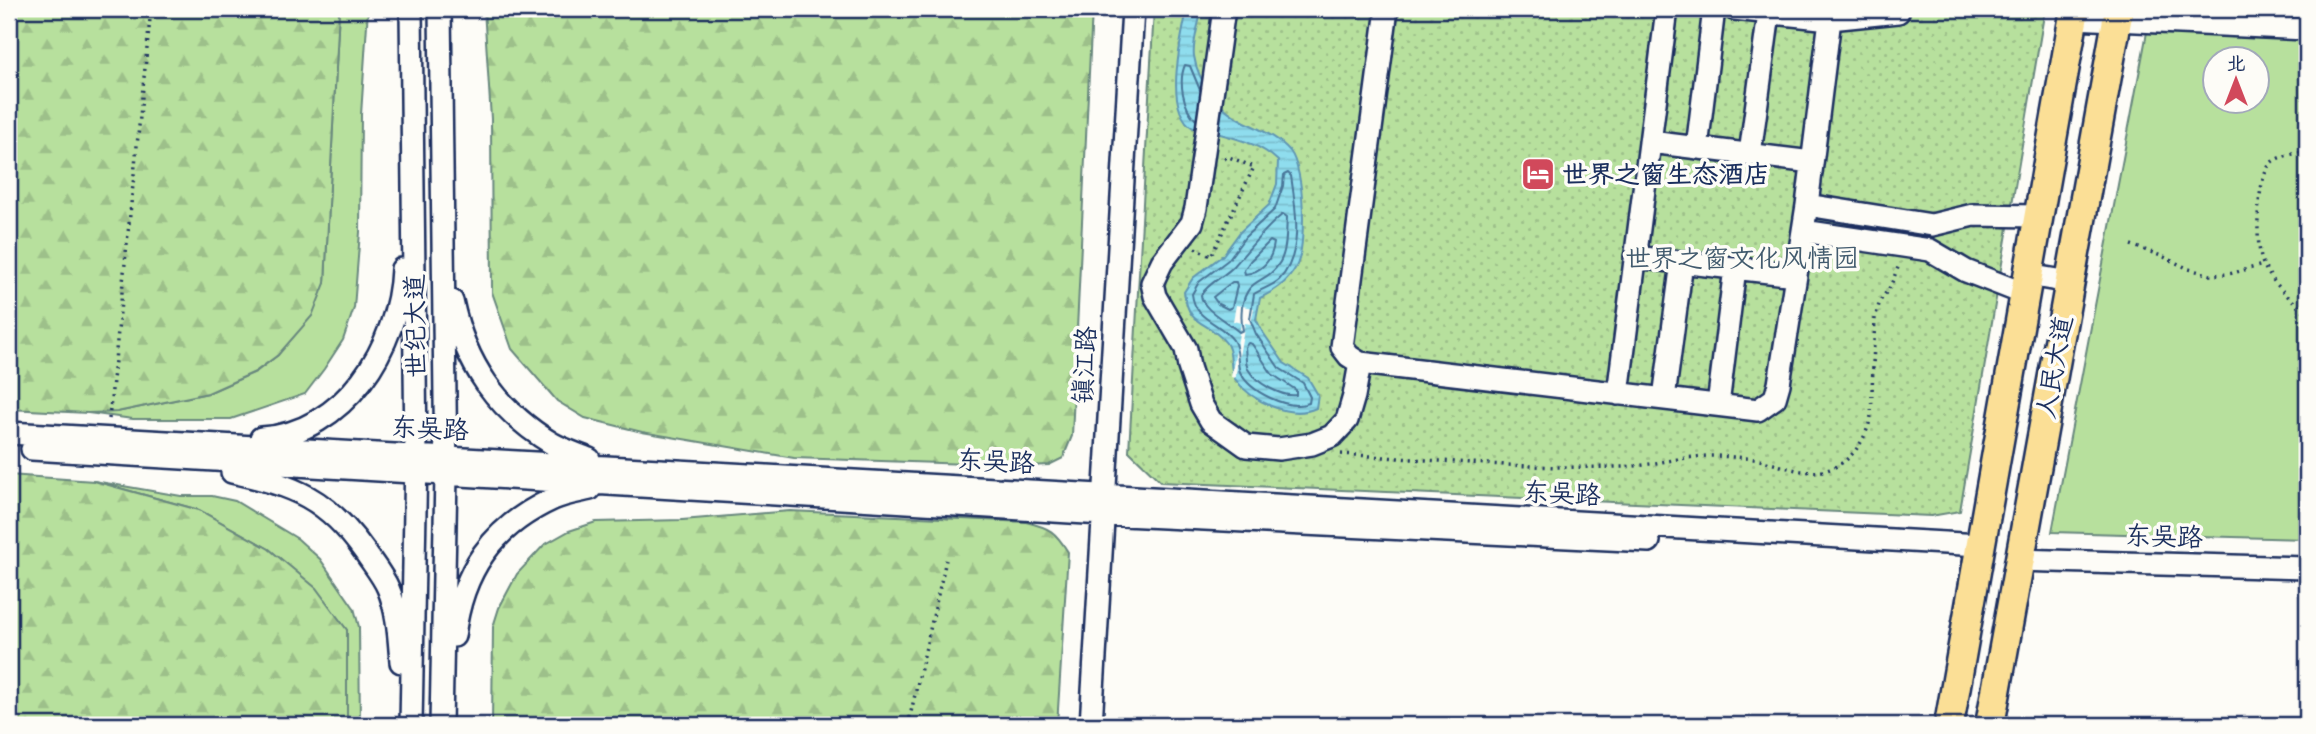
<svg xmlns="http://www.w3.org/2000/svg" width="2316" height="734" viewBox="0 0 2316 734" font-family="'Shantell Sans','LXGW WenKai TC',sans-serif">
	<defs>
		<pattern id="forest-firs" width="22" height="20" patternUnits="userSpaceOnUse" patternTransform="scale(1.75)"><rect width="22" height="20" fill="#b7e09d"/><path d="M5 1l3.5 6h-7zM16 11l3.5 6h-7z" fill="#9dc08a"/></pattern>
		<pattern id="park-dots" width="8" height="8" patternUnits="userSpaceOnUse" patternTransform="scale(1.75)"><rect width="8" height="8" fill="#b7e09d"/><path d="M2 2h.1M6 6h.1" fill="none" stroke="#9dc08a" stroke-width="1.8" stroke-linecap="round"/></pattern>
		<pattern id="water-rules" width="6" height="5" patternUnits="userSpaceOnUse" patternTransform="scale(1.75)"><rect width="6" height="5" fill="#8fddee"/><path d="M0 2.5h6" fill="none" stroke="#7bbece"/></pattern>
	</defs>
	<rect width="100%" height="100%" fill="#fdfcf7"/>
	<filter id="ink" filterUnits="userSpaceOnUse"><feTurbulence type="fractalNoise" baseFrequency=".0143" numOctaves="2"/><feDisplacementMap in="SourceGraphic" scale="14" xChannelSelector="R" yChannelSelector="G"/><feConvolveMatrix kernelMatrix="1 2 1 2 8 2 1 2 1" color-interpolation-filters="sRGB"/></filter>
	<g filter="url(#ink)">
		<path fill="#b7e09d" stroke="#69887e" stroke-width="2" fill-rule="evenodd" d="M339 9H368L361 115 360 232 354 308 343 340 324 369 305 394 231 419H133L88 413 117 412 208 393 256 372 278 355 325 283Z
			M2153 30 2307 35V539L2052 532 2147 32ZM2214 60H2256V102H2214Z
			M94 481 181 496H212L235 501 298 539 320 559 354 608 359 627 360 725H347V630L315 588 269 549 199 510Z"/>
		<path fill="url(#forest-firs)" stroke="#69887e" stroke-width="2" d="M9 9H339L325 283 312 316 278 355 255 372 208 393 117 412 88 413 9 409Z
			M484 9H1092L1072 436 1063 458 1049 465 1027 466 794 458 642 432 585 418 557 401 512 349 492 292 491 119Z
			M9 475 94 481 199 510 269 549 316 588 347 630V725H9Z
			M790 511 1026 522C1050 528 1055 531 1068 552L1057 725H492L493 627 499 608 517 574 544 545 569 531 596 522 682 520Z"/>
		<path fill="url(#park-dots)" stroke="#69887e" stroke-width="2" d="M1154 9H2045L1960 511 1931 516 1161 482 1129 451Z"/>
		<path fill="url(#water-rules)" stroke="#6197b4" stroke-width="2" d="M1187 9H1202C1199 23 1192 43 1194 56 1198 84 1221 110 1245 122 1261 130 1278 137 1290 151 1305 171 1307 246 1296 267 1287 283 1276 290 1260 298L1256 319 1262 331 1284 363 1308 378 1318 395 1316 408C1290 420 1251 401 1235 379 1228 368 1234 353 1226 343 1207 319 1189 329 1184 292L1193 278 1223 255 1240 232 1269 205 1277 184 1278 161C1261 145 1242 140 1220 134 1212 133 1200 132 1193 128 1162 108 1182 38 1187 9Z"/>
		<path fill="#fdfcf7" d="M1236 305 1254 308 1251 324 1245 323 1235 378 1231 377 1241 323 1233 321Z"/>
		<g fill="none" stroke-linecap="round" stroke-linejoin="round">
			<path stroke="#497598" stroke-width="2" d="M1196 120C1183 108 1178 81 1185 65L1190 66 1200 90
				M1288 173 1291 176C1296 208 1304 254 1279 280 1272 286 1262 289 1254 294L1250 319 1256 334 1279 368 1303 383 1310 397 1309 403C1288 411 1250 392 1240 372 1236 362 1240 350 1233 340 1219 321 1195 321 1192 294L1199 282 1228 260 1245 237 1275 209 1283 186 1284 175Z
				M1283 214 1287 217C1286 231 1287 250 1280 262 1266 286 1248 275 1242 307 1241 316 1241 322 1243 330L1239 332C1227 321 1202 310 1201 295 1209 282 1224 277 1234 266 1250 248 1264 229 1283 214Z
				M1270 241 1274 243C1272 260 1262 272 1245 274L1244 270 1250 261Z
				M1232 282H1236L1237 286 1232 307 1228 309 1218 304 1213 297Z
				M1248 343 1252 344 1272 374 1296 390V395C1281 397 1256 383 1248 369 1245 363 1246 353 1245 347Z"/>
			<g stroke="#1b2f5e" stroke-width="26">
				<path id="minor" d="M411 9 416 456 411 725
					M440 9 446 475 441 725
					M1224 9 1196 208 1192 223 1162 262 1152 283 1155 296 1186 349 1189 367 1201 404 1211 421 1246 446 1279 449 1312 444 1332 436 1347 420 1354 396 1360 363
					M1387 9 1342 347 1349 356 1360 363 1758 410 1775 398 1779 384 1807 205 1830 19 1734 9
					M2073 18 2307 29
					M1830 19 1898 12 1899 9
					M1650 142 1812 162
					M1697 148 1714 9
					M1750 154 1769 13
					M1807 205 1932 225 1973 215 2038 216
					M1803 231 1930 250 1966 271 2025 294
					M1635 257 1796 275
					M2028 275 2069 282
					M452 301C465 364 497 410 553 444 564 450 577 454 589 459
					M1618 394 1667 9
					M1664 398 1682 262
					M1718 405 1735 268
					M9 433 1980 545
					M261 438C344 434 399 346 402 269
					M32 449 1103 514 1649 541
					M232 472C295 486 327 498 365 552 373 564 383 576 388 588 398 611 399 638 401 662
					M2019 560 2307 568
					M454 636C462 571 492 527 553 499 564 494 578 492 590 489
					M1091 725 1133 9"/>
			</g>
			<g stroke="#1b2f5e" stroke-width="33">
				<path id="major" d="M1949 725 2075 9
					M1990 725 2119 9"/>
			</g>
			<path stroke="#1b2f5e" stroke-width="3.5" stroke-dasharray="2 5" stroke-linecap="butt" d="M2307 151C2296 154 2281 155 2272 162 2256 176 2254 248 2264 266 2273 284 2292 300 2307 314
				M2131 245 2164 257 2189 269 2211 275 2229 274 2263 265
				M1195 248 1211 256 1254 167 1229 157 1221 160
				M109 419 151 9
				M1341 454C1433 460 1525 469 1617 467 1650 467 1683 455 1717 456 1731 457 1745 457 1759 460 1781 465 1804 476 1827 470 1851 463 1866 440 1871 416L1875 318 1880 301 1890 287 1899 265
				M908 725 946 560"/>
			<use href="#minor" stroke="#fdfcf7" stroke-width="21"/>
			<use href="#major" stroke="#fbdf96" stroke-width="28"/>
		</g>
	</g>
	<defs>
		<g id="hotel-square" transform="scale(1.75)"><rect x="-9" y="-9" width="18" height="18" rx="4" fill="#d1495b" stroke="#fdfcf7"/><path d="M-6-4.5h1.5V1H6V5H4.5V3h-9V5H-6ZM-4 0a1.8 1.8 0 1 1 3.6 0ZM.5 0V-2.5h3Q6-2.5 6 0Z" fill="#fff"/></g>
	</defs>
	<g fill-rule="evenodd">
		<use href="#hotel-square" x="1538" y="174"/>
	</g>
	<g text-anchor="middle" stroke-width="7" stroke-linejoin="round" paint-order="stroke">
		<g font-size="26" font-weight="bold" fill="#1b2f5e" stroke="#fdfcf7" text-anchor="start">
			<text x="1562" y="183">世界之窗生态酒店</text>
		</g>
		<g font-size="26" fill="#425b6e" stroke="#fdfcf7">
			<text x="1742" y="267">世界之窗文化风情园</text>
		</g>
		<g font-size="26" fill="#1b2f5e" stroke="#fdfcf7">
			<text transform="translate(415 326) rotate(-91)" y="9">世纪大道</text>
			<text transform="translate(1084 365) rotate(-87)" y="9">镇江路</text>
			<text transform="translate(2054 367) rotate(-80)" y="9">人民大道</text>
			<text transform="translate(430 428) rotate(3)" y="9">东吴路</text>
			<text transform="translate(996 461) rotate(3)" y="9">东吴路</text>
			<text transform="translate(1562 493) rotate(3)" y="9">东吴路</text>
			<text transform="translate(2164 536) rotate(2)" y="9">东吴路</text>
		</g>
	</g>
	<rect width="2316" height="734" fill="none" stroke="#fdfcf7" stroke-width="35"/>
	<rect x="18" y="18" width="2281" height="699" fill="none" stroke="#1b2f5e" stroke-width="2.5" filter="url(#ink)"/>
	<g transform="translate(2236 80)"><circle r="33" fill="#fdfcf7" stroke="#a3aaba" stroke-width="2"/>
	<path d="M0-5L12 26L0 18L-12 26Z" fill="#d1495b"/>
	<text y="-10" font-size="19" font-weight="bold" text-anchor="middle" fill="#1b2f5e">北</text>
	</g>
</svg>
